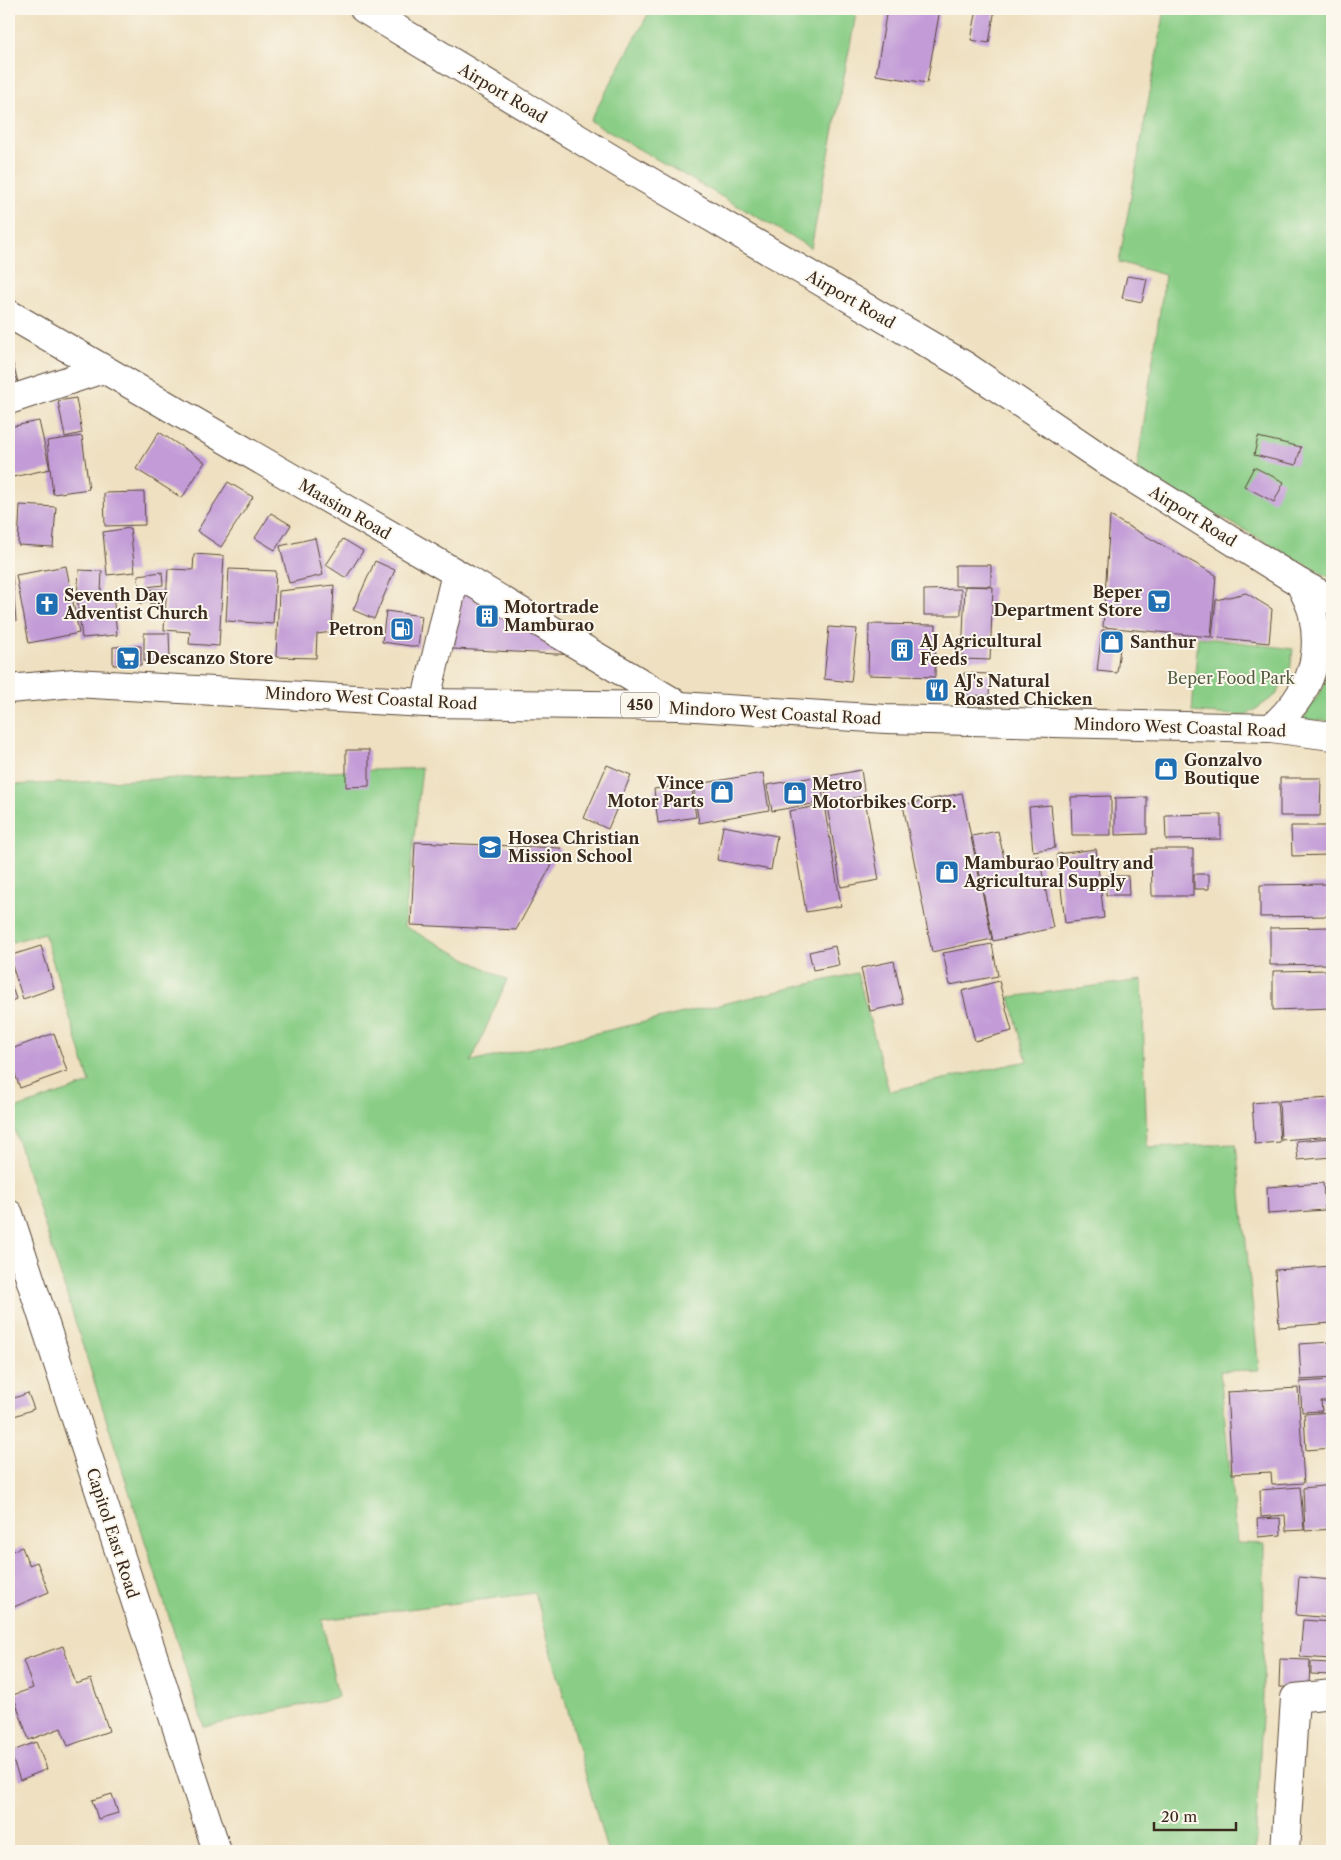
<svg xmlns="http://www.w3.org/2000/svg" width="1341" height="1860" viewBox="0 0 1341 1860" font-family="'Libre Caslon Text',serif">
	<rect width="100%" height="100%" fill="#fbf7ec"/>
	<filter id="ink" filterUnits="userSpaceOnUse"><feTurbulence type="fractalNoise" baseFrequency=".02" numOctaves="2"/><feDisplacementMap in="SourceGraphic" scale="10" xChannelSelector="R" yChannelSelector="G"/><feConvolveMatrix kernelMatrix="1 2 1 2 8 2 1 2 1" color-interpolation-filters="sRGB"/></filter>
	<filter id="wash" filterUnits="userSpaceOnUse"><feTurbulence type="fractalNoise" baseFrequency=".0096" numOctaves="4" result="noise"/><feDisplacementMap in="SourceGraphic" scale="20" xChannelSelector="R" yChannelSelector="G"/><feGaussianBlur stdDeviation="1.12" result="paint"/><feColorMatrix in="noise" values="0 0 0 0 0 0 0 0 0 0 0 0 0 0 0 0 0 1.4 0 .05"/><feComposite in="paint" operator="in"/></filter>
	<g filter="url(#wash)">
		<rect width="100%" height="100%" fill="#eee0c0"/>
		<path fill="#89cd86" stroke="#627c52" d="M651 9H857L811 248 590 121Z
			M1165 9H1332V579L1137 470 1165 275 1119 262Z
			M1198 637 1293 649 1290 671 1276 695 1246 716 1192 712Z
			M1332 660V721L1302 720 1323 688Z
			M422 768 404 926 507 980 471 1062 857 973 889 1091 1027 1061 1010 997 1142 980 1147 1147 1236 1144 1259 1370 1220 1371 1237 1543 1264 1544 1263 1697 1255 1851H607L535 1593 322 1620 338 1697 204 1727 9 1113V1111L90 1083 44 933 9 943V785Z"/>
		<g id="blocks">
			<path fill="#c29bd7" d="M887 9H940L927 83 876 75Z
				M977 9H995L989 43 971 40Z
				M1127 276 1147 279 1142 302 1122 298Z
				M9 349 19 386 9 389Z
				M76 398 82 433 65 437 58 401Z
				M39 421 50 469 13 477 9 459V427Z
				M159 432 205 462 182 498 136 469Z
				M82 436 89 489 53 494 47 441Z
				M1258 437 1301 447 1296 465 1254 455Z
				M1254 467 1284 482 1274 502 1244 486Z
				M228 482 253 497 221 547 197 531Z
				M144 492 145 525 105 526 104 493Z
				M20 505 56 507 53 547 18 545Z
				M271 513 291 525 275 550 255 538Z
				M1110 516 1216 575 1211 637 1103 627Z
				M130 528 135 572 107 575 103 532Z
				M315 538 323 575 289 583 280 546Z
				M343 539 363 551 346 578 326 565Z
				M194 554 224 556 219 646 189 644 190 632 164 630 168 569 193 570Z
				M375 561 395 570 374 619 353 610Z
				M955 565H991V586H955Z
				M66 566 79 633 29 643 16 575Z
				M229 569 276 571 273 624 226 621Z
				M79 570 102 571 101 594 113 593 117 635 82 638 77 597Z
				M162 572 163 585 139 588 138 575Z
				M9 575H12L16 621 9 622Z
				M464 582 577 655 453 649Z
				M334 585 332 632 317 634 316 658 276 657 279 591Z
				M965 586 993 587 990 660 962 659Z
				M140 589 164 590 163 604 139 603Z
				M961 589V615H924V590Z
				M1246 593 1272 609 1269 643 1212 637 1216 600Z
				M386 611 422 616 418 647 382 642Z
				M869 624 936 625 935 677 868 675Z
				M829 627 857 629 851 682 824 679Z
				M1102 630 1122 631 1117 673 1097 671Z
				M144 633H169L170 660 144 661Z
				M141 646V665H113V647Z
				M964 673 990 674 989 696 963 695Z
				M346 750H369V786L346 787Z
				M607 765 631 775 608 829 584 818Z
				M861 770 865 796 827 803 823 777Z
				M763 773 769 810 699 823 693 785Z
				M820 776 824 802 772 811 767 785Z
				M1280 778H1321L1320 816H1280Z
				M691 784 696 817 658 823 654 789Z
				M962 793 992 939 932 952 903 805Z
				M1111 796V835H1072L1071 797Z
				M1147 797V834L1115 835V798Z
				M865 799 879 880 841 887 827 806Z
				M824 805 841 906 806 912 789 811Z
				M1051 805 1055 848 1033 851 1029 807Z
				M1221 814V839L1166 840 1165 815Z
				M723 826 777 836 771 870 717 860Z
				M1291 826H1327V855L1292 856Z
				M998 831 1005 863 1039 856 1053 928 993 941 972 836Z
				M415 842 561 848 516 930 411 925Z
				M1096 849 1104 918 1065 923 1057 854Z
				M1151 849H1193V896H1152Z
				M1194 874H1209V889H1194Z
				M1106 876H1128L1129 895H1106Z
				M1328 884 1329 916 1260 917V885Z
				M1332 927V964L1270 965V928Z
				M992 944 998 976 950 985 943 953Z
				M41 946 54 988 23 999 9 956Z
				M835 946 839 965 813 970 809 952Z
				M894 961 903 1004 870 1011 861 968Z
				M1332 970V1008L1273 1010V971Z
				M9 978 16 999 9 1002Z
				M999 981 1012 1031 975 1041 962 991Z
				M54 1033 67 1071 20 1088 9 1057V1050Z
				M1332 1098V1136L1281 1140 1279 1101Z
				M1277 1101 1280 1142 1255 1144 1252 1103Z
				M1330 1138 1332 1157 1298 1160 1296 1141Z
				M1323 1183 1325 1210 1268 1214 1267 1187Z
				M1330 1184H1332V1204H1331Z
				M1331 1266 1332 1323 1279 1327 1275 1270Z
				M1332 1342V1378L1301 1380 1299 1344Z
				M1332 1380V1401H1321L1322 1411 1302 1412 1300 1382Z
				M1298 1388 1304 1483 1272 1485 1271 1472 1232 1474 1227 1392Z
				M28 1393 34 1409 9 1418V1400Z
				M1332 1412V1448L1306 1450 1304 1414Z
				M1332 1485V1529L1305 1531 1303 1488Z
				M1300 1487 1304 1530 1286 1531 1285 1515 1261 1517 1260 1490Z
				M1280 1518 1281 1535 1258 1537 1257 1519Z
				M22 1547 29 1565 37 1562 49 1592 9 1609V1552Z
				M1299 1577 1332 1580V1618L1296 1615Z
				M1303 1620 1332 1622V1659L1300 1657Z
				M63 1646 76 1684 91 1679 109 1731 68 1746 61 1728 29 1740 13 1695 33 1688 23 1660Z
				M1280 1659 1310 1660 1309 1688 1279 1687Z
				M1311 1662 1331 1663 1330 1675 1311 1674Z
				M36 1742 47 1769 20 1780 10 1752Z
				M112 1794 118 1813 98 1819 92 1800Z"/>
		</g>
	</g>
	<g filter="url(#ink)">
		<use href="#blocks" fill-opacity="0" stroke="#564536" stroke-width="1"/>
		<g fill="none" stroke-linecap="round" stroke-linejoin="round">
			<g stroke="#564536" stroke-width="30">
				<path id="minor" d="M9 400 103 369
					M1285 1851 1295 1698 1332 1694"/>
			</g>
			<g stroke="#564536" stroke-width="30">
				<path id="tertiary" d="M364 9 627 168 964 365 1110 464 1300 583 1332 600
					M9 314 456 573 680 706
					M9 1214 217 1851"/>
			</g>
			<g stroke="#564536" stroke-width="30">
				<path id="primary" d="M9 689 75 683 425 703 680 706 886 719 1271 728 1332 736
					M425 703 456 573
					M1271 728C1307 696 1323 663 1313 615 1311 604 1304 593 1300 583"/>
			</g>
			<use href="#minor" stroke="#fff" stroke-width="28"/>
			<use href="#tertiary" stroke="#fff" stroke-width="28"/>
			<use href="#primary" stroke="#fff" stroke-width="28"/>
		</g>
	</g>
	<defs>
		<g id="supermarket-square" transform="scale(1.25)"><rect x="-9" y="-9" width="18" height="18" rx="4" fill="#1f6fb2" stroke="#fbf7ec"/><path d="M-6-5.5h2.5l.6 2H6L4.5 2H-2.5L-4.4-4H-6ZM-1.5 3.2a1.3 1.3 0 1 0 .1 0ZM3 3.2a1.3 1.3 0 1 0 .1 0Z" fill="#fff"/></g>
		<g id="church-square" transform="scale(1.25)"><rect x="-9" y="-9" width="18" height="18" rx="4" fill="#1f6fb2" stroke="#fbf7ec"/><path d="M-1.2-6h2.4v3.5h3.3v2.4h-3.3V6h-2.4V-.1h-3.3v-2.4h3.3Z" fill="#fff"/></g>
		<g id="building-square" transform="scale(1.25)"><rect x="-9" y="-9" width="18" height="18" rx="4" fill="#1f6fb2" stroke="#fbf7ec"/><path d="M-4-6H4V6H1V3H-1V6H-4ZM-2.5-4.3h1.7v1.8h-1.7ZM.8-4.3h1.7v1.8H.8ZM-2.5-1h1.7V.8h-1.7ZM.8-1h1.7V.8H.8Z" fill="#fff"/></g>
		<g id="fuel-square" transform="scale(1.25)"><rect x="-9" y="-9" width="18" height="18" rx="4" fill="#1f6fb2" stroke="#fbf7ec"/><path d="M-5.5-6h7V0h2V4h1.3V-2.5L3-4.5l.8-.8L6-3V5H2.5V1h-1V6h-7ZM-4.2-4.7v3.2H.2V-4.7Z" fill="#fff"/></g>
		<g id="shop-square" transform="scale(1.25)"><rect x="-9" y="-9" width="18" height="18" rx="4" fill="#1f6fb2" stroke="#fbf7ec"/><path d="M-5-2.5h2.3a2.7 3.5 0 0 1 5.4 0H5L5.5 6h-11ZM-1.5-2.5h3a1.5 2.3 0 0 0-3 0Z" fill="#fff"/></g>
		<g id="restaurant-square" transform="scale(1.25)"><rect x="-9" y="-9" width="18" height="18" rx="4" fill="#1f6fb2" stroke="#fbf7ec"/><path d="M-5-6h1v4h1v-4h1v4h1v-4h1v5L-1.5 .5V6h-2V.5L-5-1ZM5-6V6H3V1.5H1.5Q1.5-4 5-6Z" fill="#fff"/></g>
		<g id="school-square" transform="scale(1.25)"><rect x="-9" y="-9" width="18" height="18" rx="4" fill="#1f6fb2" stroke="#fbf7ec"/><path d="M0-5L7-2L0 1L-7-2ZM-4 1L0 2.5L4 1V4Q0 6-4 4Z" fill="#fff"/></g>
	</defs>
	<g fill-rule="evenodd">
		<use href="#supermarket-square" x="1159" y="601"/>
		<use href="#church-square" x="47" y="604"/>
		<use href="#building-square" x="487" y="616"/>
		<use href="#fuel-square" x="402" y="629"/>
		<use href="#shop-square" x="1112" y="642"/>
		<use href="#building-square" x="902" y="650"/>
		<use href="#supermarket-square" x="128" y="658"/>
		<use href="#restaurant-square" x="937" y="690"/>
		<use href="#shop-square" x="1166" y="769"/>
		<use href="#shop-square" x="722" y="792"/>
		<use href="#shop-square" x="795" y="793"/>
		<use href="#school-square" x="490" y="847"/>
		<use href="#shop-square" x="947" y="872"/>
	</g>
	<g text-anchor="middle" stroke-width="4" stroke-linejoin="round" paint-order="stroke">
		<rect fill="#fbf7ec" stroke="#75685c" stroke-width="1" x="621" y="692.5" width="38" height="25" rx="4"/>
		<g font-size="15" font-weight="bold" fill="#3b2a1e">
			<text x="640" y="710">450</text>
		</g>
		<g font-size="16" fill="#3b2a1e" stroke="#fbf7ec">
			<text transform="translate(503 93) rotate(31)" y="6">Airport Road</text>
			<text transform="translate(851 299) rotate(30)" y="6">Airport Road</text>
			<text transform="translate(345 509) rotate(30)" y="6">Maasim Road</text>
			<text transform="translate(1193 516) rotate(32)" y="6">Airport Road</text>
			<text transform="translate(371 698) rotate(3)" y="6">Mindoro West Coastal Road</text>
			<text transform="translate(775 713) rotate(3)" y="6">Mindoro West Coastal Road</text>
			<text transform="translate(1180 727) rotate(2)" y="6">Mindoro West Coastal Road</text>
			<text transform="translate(113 1533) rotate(72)" y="6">Capitol East Road</text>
		</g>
		<g font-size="16" font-weight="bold" fill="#3b2a1e" stroke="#fbf7ec" text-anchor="start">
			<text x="1142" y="598" text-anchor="end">Beper<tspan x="1142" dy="18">Department Store</tspan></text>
			<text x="64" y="601">Seventh Day<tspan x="64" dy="18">Adventist Church</tspan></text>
			<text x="504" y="613">Motortrade<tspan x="504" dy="18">Mamburao</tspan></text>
			<text x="384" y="635" text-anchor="end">Petron</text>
			<text x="920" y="647">AJ Agricultural<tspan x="920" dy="18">Feeds</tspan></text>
			<text x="1130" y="648">Santhur</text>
			<text x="146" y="664">Descanzo Store</text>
			<text x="954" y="687">AJ's Natural<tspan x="954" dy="18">Roasted Chicken</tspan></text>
			<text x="1184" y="766">Gonzalvo<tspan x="1184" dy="18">Boutique</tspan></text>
			<text x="704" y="789" text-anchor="end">Vince<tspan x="704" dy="18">Motor Parts</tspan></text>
			<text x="812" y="790">Metro<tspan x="812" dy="18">Motorbikes Corp.</tspan></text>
			<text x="508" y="844">Hosea Christian<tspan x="508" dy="18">Mission School</tspan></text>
			<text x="964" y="869">Mamburao Poultry and<tspan x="964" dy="18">Agricultural Supply</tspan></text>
		</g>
		<g font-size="16" fill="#525b3d" stroke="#fbf7ec">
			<text x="1231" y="684">Beper Food Park</text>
		</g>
	</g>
	<rect width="1341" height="1860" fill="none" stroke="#fbf7ec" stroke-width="30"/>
	<path d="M1154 1822v8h82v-8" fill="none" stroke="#3b2a1e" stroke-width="2.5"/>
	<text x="1161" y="1822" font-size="15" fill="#3b2a1e" stroke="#fbf7ec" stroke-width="4" paint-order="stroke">20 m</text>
</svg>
